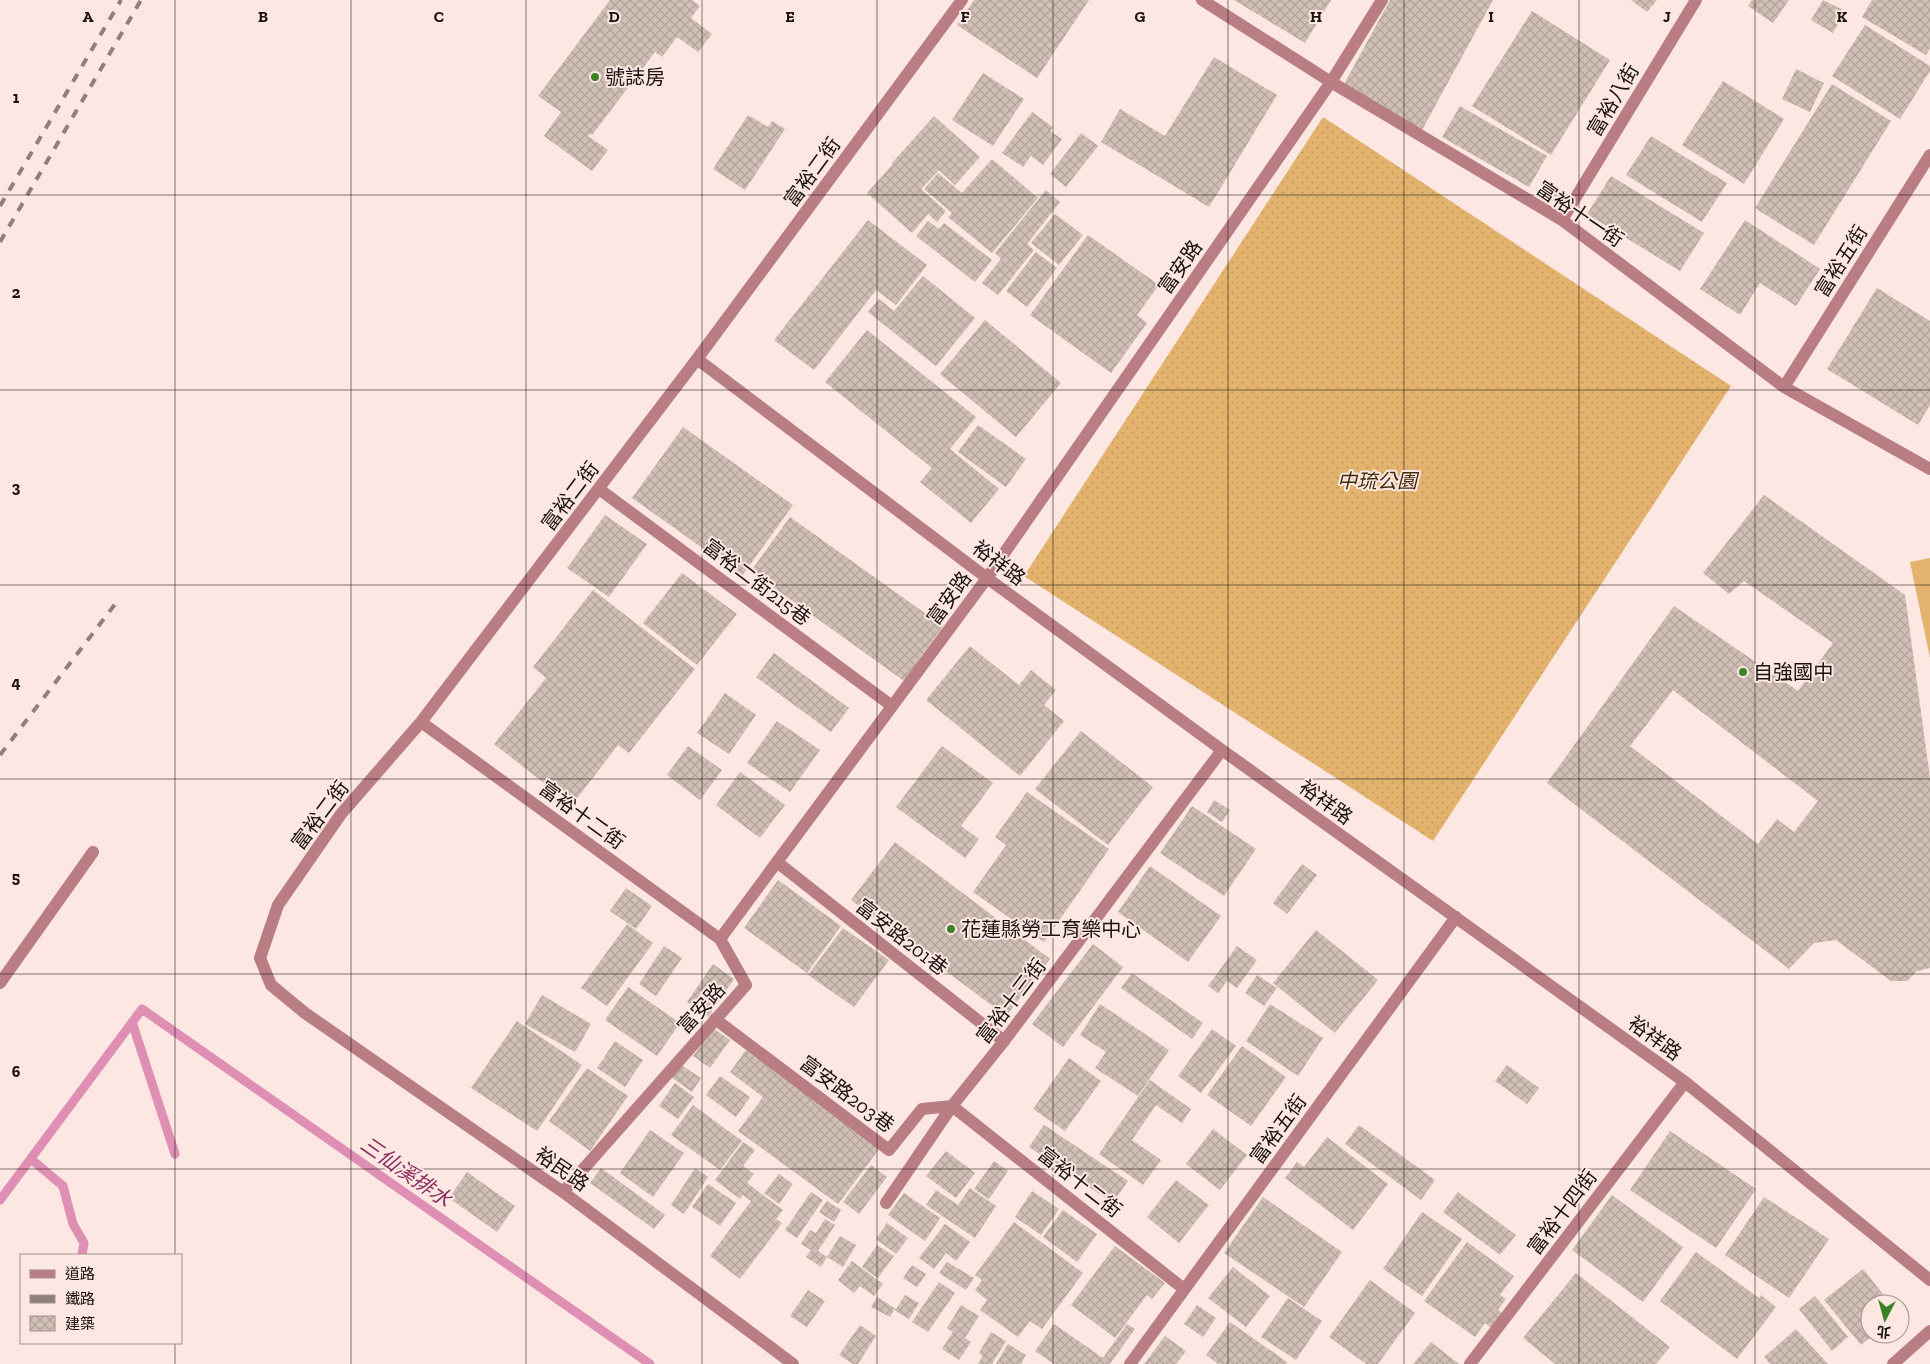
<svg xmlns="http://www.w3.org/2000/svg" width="1930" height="1364" viewBox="0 0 1930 1364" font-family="'Zilla Slab','Noto Sans TC',serif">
	<defs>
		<pattern id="grass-dots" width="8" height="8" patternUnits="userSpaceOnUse" patternTransform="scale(1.25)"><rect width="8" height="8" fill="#e3b36e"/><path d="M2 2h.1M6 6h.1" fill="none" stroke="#c2995e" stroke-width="1.8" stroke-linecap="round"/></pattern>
		<pattern id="building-cross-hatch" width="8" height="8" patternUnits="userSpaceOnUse" patternTransform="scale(1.25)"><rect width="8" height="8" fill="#d0bfb4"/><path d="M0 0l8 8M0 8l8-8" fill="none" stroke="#b2a39a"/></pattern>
	</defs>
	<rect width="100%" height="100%" fill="#fce7e2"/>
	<path fill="url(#grass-dots)" d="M1323 117 1731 386 1433 841 1024 576Z"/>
	<path fill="#e3b36e" d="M1930 558V658L1910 562Z"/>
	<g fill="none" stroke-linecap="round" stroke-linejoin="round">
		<path stroke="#df8eb4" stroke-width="9" d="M132 1022 175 1154
			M31 1159 63 1186 73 1224 84 1243 82 1255
			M0 1200 142 1009 650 1364"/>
	</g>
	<path fill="url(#building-cross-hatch)" fill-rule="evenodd" d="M610 0H692L700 6 691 18 712 34 698 52 677 37 662 57 655 52 592 135 590 134 588 136 608 150 592 171 544 136 561 112 538 96Z
		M974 0H1089L1037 78 957 25Z
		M1234 0H1331L1305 43Z
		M1390 0H1493L1422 130 1343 86Z
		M1631 0H1657L1647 12Z
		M1752 0H1789L1773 23 1748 6Z
		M1823 0 1845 11 1833 33 1811 20Z
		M1872 0H1930V48L1926 55 1862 17Z
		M1532 11 1610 60 1551 155 1472 106Z
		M1865 25 1930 66V71L1900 119 1832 76Z
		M1214 57 1277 95 1209 207 1101 142 1120 109 1165 136Z
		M1796 69 1824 83 1810 112 1782 99Z
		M983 73 1024 99 993 146 952 120Z
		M1723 81 1784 119 1744 184 1682 145Z
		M1832 84 1891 121 1814 245 1755 208Z
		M1460 106 1547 156 1529 187 1442 137Z
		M1032 112 1053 127 1050 131 1062 139 1043 165 1031 156 1023 167 1002 153Z
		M748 115 768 127 772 121 785 129 745 190 713 169Z
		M934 116 980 157 955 185 939 170 921 189 946 211 937 222 928 214 912 233 867 193 893 164 892 163Z
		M1081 133 1098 146 1066 187 1050 174Z
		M1651 136 1727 183 1702 222 1626 175Z
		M992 159 1038 198 992 253 948 217 952 213 924 189 938 173 962 193Z
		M1611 176 1704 233 1680 271 1587 214Z
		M1046 190 1060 202 1027 244 1034 250 998 295 982 283 1001 259 995 253Z
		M1055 214 1083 235 1059 265 1031 243Z
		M868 220 927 265 896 305 876 290 814 370 774 340Z
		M1745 220 1820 269 1796 306 1760 283 1740 315 1700 289Z
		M928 221 939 229 944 223 992 260 975 282 916 236Z
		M1088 235 1159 285 1137 315 1147 323 1111 373 1030 315Z
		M1036 252 1057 268 1027 307 1006 291Z
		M923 276 975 318 936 366 868 312 879 299 894 311Z
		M1877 288 1930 321V405L1918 425 1827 369Z
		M985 320 1061 383 1016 437 940 374Z
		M867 330 976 417 950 449 999 489 971 523 920 482 932 468 825 382Z
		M978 425 1026 459 1006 487 958 452Z
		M683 427 793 505 742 576 632 498Z
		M1764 495 1905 595 1930 778V968L1917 971 1907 981H1891L1836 940 1814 943 1789 969 1547 783 1674 606 1798 691 1833 643 1744 581 1729 594 1703 573ZM1673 690 1818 801 1794 832 1777 819 1758 844 1630 746Z
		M605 515 647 544 609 597 567 568Z
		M790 517 943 626 904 681 751 571Z
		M682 573 737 614 697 665 643 623Z
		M593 590 695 669 629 753 618 745 572 805 494 744 546 678 533 667Z
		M970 646 1019 685 1031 670 1056 690 1044 705 1064 721 1020 776 926 700Z
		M774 653 849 708 831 732 756 677Z
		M725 693 756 715 729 754 697 733Z
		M777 721 820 750 790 792 747 763Z
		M1081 731 1153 787 1108 845 1035 789Z
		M688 746 722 770 700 800 667 775Z
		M942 746 993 783 961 826 979 839 965 858 896 807Z
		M740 772 785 805 760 838 716 805Z
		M1027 792 1109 849 1044 942 973 892 1006 845 995 837Z
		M1214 800 1230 810 1222 822 1207 812Z
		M1192 806 1256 849 1224 896 1160 853Z
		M895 842 1050 959 1006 1016 851 900Z
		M1302 864 1317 875 1287 914 1273 903Z
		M1150 866 1221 916 1188 962 1118 912Z
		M778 880 841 926 807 973 744 928Z
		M626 888 652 906 636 929 610 911Z
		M627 924 653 943 607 1006 581 988Z
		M843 928 889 960 854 1007 808 975Z
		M1316 930 1378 980 1335 1033 1273 983Z
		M1093 944 1123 967 1063 1047 1032 1024Z
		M664 946 682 958 656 996 639 984Z
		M1237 946 1257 960 1237 988 1227 981 1218 993 1208 986Z
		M713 964 734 979 708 1017 687 1002Z
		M1132 973 1203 1023 1192 1039 1121 988Z
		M1257 975 1277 988 1264 1006 1245 993Z
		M628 987 680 1023 657 1056 605 1020Z
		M542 995 591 1024 575 1052 525 1024Z
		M1100 1004 1169 1050 1138 1096 1095 1068 1106 1052 1080 1035Z
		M1270 1004 1323 1038 1298 1076 1246 1041Z
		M517 1021 582 1065 537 1131 471 1088Z
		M713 1028 730 1040 710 1068 693 1056Z
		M1212 1029 1236 1046 1201 1093 1178 1076Z
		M615 1041 643 1060 625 1087 597 1068Z
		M1242 1046 1286 1077 1251 1126 1207 1095Z
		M746 1050 880 1148 838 1204 738 1131 763 1097 730 1072Z
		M1069 1058 1101 1081 1065 1131 1033 1109Z
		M680 1064 701 1078 692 1092 671 1077Z
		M1507 1065 1539 1088 1527 1104 1495 1081Z
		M587 1068 628 1096 590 1151 549 1121Z
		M720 1076 750 1097 736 1117 706 1095Z
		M1150 1080 1191 1109 1182 1123 1156 1105 1132 1140 1161 1160 1143 1185 1099 1154Z
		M675 1083 694 1097 678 1119 659 1106Z
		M693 1105 742 1141 720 1170 671 1135Z
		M1044 1125 1128 1181 1113 1203 1029 1147Z
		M1359 1125 1435 1180 1421 1200 1345 1144Z
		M1213 1129 1247 1155 1220 1190 1186 1164Z
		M650 1130 684 1153 653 1197 620 1173Z
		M1670 1131 1756 1189 1716 1248 1630 1190Z
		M1327 1137 1388 1184 1353 1230 1285 1178 1297 1162 1304 1167Z
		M743 1142 755 1150 743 1166 754 1174 747 1183 783 1210 776 1219 782 1223 740 1279 710 1256 751 1201 743 1195 740 1199 715 1180Z
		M946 1151 975 1173 956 1198 926 1176Z
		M994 1161 1008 1171 989 1199 974 1189Z
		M871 1165 887 1177 859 1214 843 1202Z
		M601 1168 665 1215 654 1229 590 1183Z
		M695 1168 708 1177 684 1214 671 1205Z
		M467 1172 515 1206 497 1232 449 1198Z
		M779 1174 793 1184 779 1204 764 1193Z
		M1176 1180 1209 1205 1179 1243 1147 1217Z
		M708 1184 736 1203 720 1226 692 1207Z
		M970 1188 996 1206 975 1238 926 1205 936 1190 958 1205Z
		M1032 1191 1059 1209 1041 1235 1015 1217Z
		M811 1192 823 1200 797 1238 785 1230Z
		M1458 1192 1516 1235 1500 1255 1443 1212Z
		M904 1193 940 1218 925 1241 888 1215Z
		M1612 1195 1683 1247 1643 1302 1572 1250Z
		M1263 1197 1342 1252 1304 1307 1224 1253Z
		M1764 1197 1829 1239 1789 1298 1725 1255Z
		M827 1201 841 1210 834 1222 819 1212Z
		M1063 1210 1097 1234 1077 1262 1043 1237Z
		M1422 1212 1462 1239 1422 1296 1383 1269Z
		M825 1219 835 1225 818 1251 827 1257 821 1267 806 1257 811 1250 801 1244 810 1230 816 1233Z
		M1014 1222 1083 1273 1042 1329 1030 1321 1018 1337 980 1310 987 1300 975 1290 982 1280 975 1275Z
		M887 1223 908 1238 896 1254 876 1239Z
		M945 1224 970 1242 956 1261 946 1253 934 1269 919 1258Z
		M840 1236 856 1245 843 1267 827 1257Z
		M1467 1242 1514 1276 1500 1295 1506 1299 1498 1310 1504 1315 1494 1330 1485 1323 1475 1337 1424 1301Z
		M877 1245 894 1256 878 1278 862 1267Z
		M1115 1246 1165 1283 1152 1299 1147 1295 1115 1338 1071 1305Z
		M1696 1252 1759 1298 1761 1295 1776 1307 1737 1359 1660 1301Z
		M852 1261 883 1284 874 1296 860 1286 854 1293 838 1280Z
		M947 1262 974 1278 966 1290 939 1273Z
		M912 1265 926 1274 917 1287 903 1278Z
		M1233 1267 1270 1296 1246 1327 1208 1298Z
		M1863 1269 1891 1304H1870V1334H1875L1861 1345 1824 1300Z
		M1576 1273 1670 1347 1656 1364H1555L1523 1338Z
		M1370 1280 1415 1313 1378 1364H1366L1329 1337Z
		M939 1282 955 1293 928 1332 912 1322Z
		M808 1290 825 1301 807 1327 790 1316Z
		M905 1295 919 1303 909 1319 894 1310 890 1317 871 1307 877 1297 896 1309Z
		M1815 1296 1848 1337 1832 1351 1799 1309Z
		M1288 1298 1322 1321 1296 1360 1261 1337Z
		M961 1305 979 1316 965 1338 971 1342 959 1360 942 1349 953 1332 947 1328Z
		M1197 1305 1216 1318 1203 1337 1184 1324Z
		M1230 1322 1287 1362 1286 1364H1218L1206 1355Z
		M1054 1324 1103 1358 1127 1324 1135 1329 1110 1364H1054L1035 1351Z
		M860 1325 876 1336 858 1364H853L839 1355Z
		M1796 1329 1828 1364H1770L1764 1357Z
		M991 1332 1006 1341 992 1364H978L983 1356 979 1353Z
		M1165 1336 1186 1351 1176 1364H1144Z
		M1431 1342 1459 1364H1413Z
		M1008 1344 1026 1355 1021 1364H996Z"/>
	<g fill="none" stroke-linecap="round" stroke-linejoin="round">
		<path stroke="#b97d84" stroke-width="12" d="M599 489 892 706
			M777 862 1004 1041
			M0 983 93 852"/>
		<path stroke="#b97d84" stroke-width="12" d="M1202 0 1331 82 1562 220 1784 387 1930 469
			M1562 220 1696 0
			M697 359 987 578 1222 750 1685 1082 1930 1280
			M1784 387 1930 155
			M421 722 720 939
			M715 1019 889 1150 922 1109 952 1106 1184 1289
			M563 1192 746 985 720 939 987 578 1331 82 1382 0
			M886 1203 952 1106 1004 1041 1222 750
			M793 1364 563 1192 305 1013 271 985 260 958 278 905 341 814 421 722 697 359 962 0
			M1130 1364 1456 917
			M1470 1364 1685 1082
			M1893 1364 1930 1331"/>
		<path stroke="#8e807d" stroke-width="4" stroke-dasharray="9 9" stroke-linecap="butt" d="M0 206 121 0
			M0 242 141 0
			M0 755 119 599"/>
	</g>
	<path fill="none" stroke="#1a1312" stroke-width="1" stroke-opacity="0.55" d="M175 0V1255M351 0V1364M526 0V1364M702 0V1364M877 0V1364M1053 0V1364M1228 0V1364M1404 0V1364M1579 0V1364M1755 0V1364M0 195H1930M0 390H1930M0 585H1930M0 779H1930M0 974H1930M0 1169H1930M175 1343V1364"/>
	<g fill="#3b8125" stroke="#fce7e2" stroke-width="2">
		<circle cx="595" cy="77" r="5"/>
		<circle cx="1743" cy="672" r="5"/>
		<circle cx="951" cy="929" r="5"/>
	</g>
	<g text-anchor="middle" stroke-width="4" stroke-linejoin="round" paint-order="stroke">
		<g font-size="20" fill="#1a1312" stroke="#fce7e2" text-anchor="start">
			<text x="605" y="84">號誌房</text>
			<text x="1753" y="679">自強國中</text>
			<text x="961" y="936">花蓮縣勞工育樂中心</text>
		</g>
		<g font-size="20" fill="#1a1312" stroke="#fce7e2">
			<text transform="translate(1613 100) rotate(-59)" y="7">富裕八街</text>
			<text transform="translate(812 172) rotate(-54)" y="7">富裕二街</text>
			<text transform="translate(1580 214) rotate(34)" y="7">富裕十一街</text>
			<text transform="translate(1841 261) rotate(-58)" y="7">富裕五街</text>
			<text transform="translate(1180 267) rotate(-55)" y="7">富安路</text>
			<text transform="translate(570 496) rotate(-53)" y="7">富裕二街</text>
			<text transform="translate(999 563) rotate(37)" y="7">裕祥路</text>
			<text transform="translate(757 582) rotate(37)" y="7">富裕二街215巷</text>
			<text transform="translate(949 598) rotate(-54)" y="7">富安路</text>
			<text transform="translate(1326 802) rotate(36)" y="7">裕祥路</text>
			<text transform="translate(320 815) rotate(-53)" y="7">富裕二街</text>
			<text transform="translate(582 815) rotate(36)" y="7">富裕十二街</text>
			<text transform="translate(902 937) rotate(38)" y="7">富安路201巷</text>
			<text transform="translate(1011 1001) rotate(-53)" y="7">富裕十三街</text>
			<text transform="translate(701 1008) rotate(-48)" y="7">富安路</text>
			<text transform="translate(1655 1038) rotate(36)" y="7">裕祥路</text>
			<text transform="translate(847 1094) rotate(37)" y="7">富安路203巷</text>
			<text transform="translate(1278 1129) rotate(-54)" y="7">富裕五街</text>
			<text transform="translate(562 1169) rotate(35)" y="7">裕民路</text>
			<text transform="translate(1080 1182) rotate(38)" y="7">富裕十二街</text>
			<text transform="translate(1562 1212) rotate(-53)" y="7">富裕十四街</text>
		</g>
		<g font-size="20" font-style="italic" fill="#412d0c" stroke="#fce7e2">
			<text x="1377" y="488">中琉公園</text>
		</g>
		<g font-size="21" font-style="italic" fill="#892b5f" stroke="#fce7e2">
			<text transform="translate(406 1172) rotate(35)" y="7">三仙溪排水</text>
		</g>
	</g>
	<g font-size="16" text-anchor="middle" font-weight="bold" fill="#1a1312" stroke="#fce7e2" stroke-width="4" stroke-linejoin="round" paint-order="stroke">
		<text x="88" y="22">A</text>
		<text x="263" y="22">B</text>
		<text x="439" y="22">C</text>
		<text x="614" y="22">D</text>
		<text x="790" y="22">E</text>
		<text x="965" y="22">F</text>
		<text x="1140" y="22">G</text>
		<text x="1316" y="22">H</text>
		<text x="1491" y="22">I</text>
		<text x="1667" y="22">J</text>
		<text x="1842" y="22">K</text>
		<text x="16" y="103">1</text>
		<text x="16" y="298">2</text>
		<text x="16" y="493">3</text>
		<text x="16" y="688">4</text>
		<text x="16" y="883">5</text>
		<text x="16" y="1077">6</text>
	</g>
	<rect x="20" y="1254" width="162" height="90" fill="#fce7e2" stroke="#a2928f"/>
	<rect x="30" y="1270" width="25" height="8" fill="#b97d84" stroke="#a2928f"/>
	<text x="65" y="1279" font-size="15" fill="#1a1312">道路</text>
	<rect x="30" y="1295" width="25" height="8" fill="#8e807d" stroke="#a2928f"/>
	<text x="65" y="1304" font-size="15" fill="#1a1312">鐵路</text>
	<rect x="30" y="1316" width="25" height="15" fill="url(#building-cross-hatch)" stroke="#a2928f"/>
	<text x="65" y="1329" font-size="15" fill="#1a1312">建築</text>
	<g transform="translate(1885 1319) rotate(186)"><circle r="24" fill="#fce7e2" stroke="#a2928f"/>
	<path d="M0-4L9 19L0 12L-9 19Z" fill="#3b8125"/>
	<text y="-8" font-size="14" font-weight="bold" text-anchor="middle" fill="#1a1312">北</text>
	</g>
</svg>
